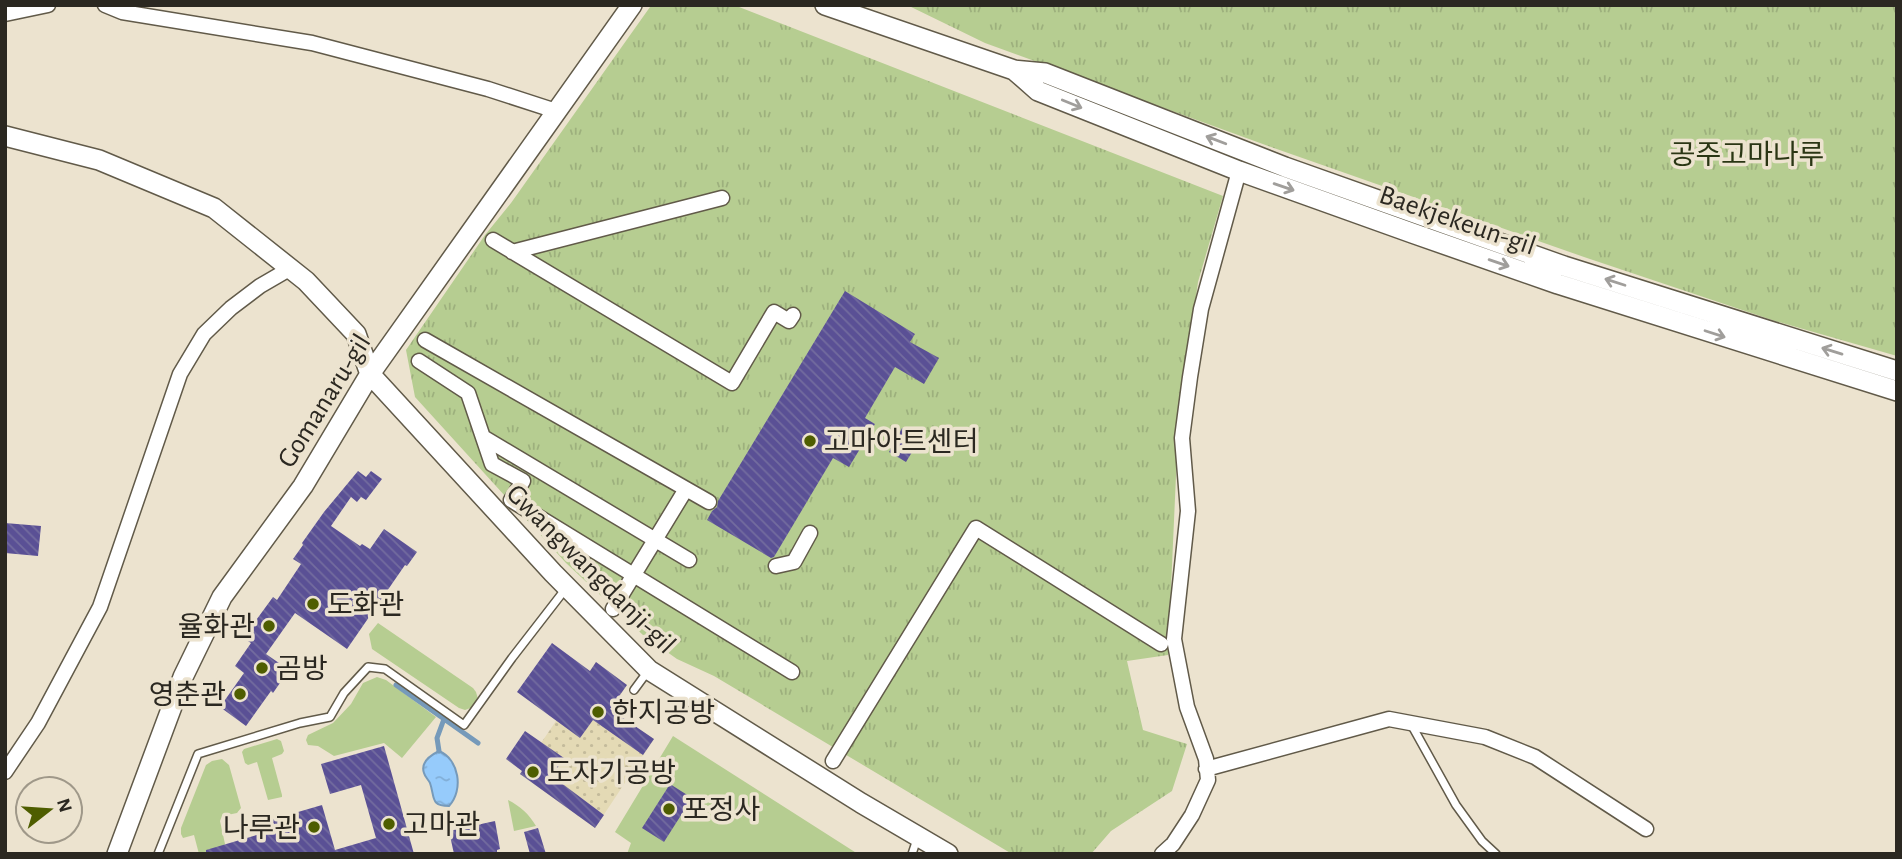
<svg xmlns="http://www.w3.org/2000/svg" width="1902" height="859" viewBox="0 0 1902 859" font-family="'Alegreya Sans','Noto Sans KR',sans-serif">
	<defs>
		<pattern id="sand-dots" width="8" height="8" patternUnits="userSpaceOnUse" patternTransform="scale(1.75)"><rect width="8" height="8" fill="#e4dab5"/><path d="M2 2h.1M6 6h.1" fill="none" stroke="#c4bb9b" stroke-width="1.8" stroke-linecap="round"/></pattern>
		<pattern id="park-tufts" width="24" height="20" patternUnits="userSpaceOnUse" patternTransform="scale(1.75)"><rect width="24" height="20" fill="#b6cd91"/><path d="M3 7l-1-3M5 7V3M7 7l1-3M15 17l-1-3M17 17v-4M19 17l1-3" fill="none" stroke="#9db07d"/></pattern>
		<pattern id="water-ripples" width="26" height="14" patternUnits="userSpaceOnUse" patternTransform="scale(1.75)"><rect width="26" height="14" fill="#96cbfb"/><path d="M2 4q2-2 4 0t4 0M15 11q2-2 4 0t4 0" fill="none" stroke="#81aed7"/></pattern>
		<pattern id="building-back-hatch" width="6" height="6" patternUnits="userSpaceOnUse" patternTransform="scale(1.75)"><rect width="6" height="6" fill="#5a5095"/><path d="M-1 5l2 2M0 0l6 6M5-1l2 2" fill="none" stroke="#736c9f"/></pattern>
	</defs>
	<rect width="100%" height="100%" fill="#ece3cf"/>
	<path fill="#b6cd91" d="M378 623 473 688 476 692 478 699 473 707 465 710 459 708 372 649 369 634Z
		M377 677 386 680 436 717 402 758 384 743 334 756 318 746 308 745 306 740 308 735 333 723 351 704 363 683Z
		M673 736 858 854H627L631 843 615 832Z
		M277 739 281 741 284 751 282 754 272 758 282 795V797L268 800 257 762 248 765 245 763 242 752 244 749Z
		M222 759 229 765 241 808 237 813 222 816 220 821 225 844 219 854H199L194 835 183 838 181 834V828L206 765 212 761Z
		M508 800C520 806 529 814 536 826L514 831Z"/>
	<path fill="url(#sand-dots)" d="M596 662 627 685 619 697 601 684 591 697 654 739 595 828 520 774Z"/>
	<path fill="url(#park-tufts)" d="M655 5H734L1223 196 1198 282 1178 431 1168 655 1127 661 1143 730 1187 744 1172 791 1111 831 1091 854H1012L714 676 677 659 643 635 566 563 415 397 406 350 485 235 511 203 650 7Z
		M907 5H1897V356L1775 321 1584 257 1271 147 985 43Z"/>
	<path fill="url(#water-ripples)" stroke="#769aba" stroke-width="2" d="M439 751C459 759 464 790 449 806 430 806 435 797 430 783 428 779 425 777 424 773 420 762 431 755 439 751Z"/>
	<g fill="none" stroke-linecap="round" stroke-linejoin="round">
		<path stroke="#769aba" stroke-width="5" d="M396 685 478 743
			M439 751 437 738 444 719"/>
	</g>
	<path fill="url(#building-back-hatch)" d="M845 291 915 334 910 342 939 358 924 384 895 367 865 418 875 424 849 467 833 458 774 557 771 558 707 520 712 511 717 507 718 501Z
		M902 428 920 439 906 462 889 452Z
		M358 471 366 477 371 471 382 479 366 500 361 497 357 502 351 497 331 526 360 546 362 544 370 549 384 529 417 552 407 566 405 565 347 649 295 613 266 654 289 670 273 693 271 691 246 726 220 707 244 673 235 666 251 643 243 638 273 597 277 600 301 564 293 559 303 545 302 543 324 512Z
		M5 523 41 526 38 556 5 553Z
		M552 643 590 671 596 662 627 685 610 709 654 739 643 755 593 720 580 738 517 692Z
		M525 731 564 758 552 776 604 815 595 828 520 774 522 771 506 759Z
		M384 746 414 854H206V850L260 834 257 824 322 805 335 850 376 838 361 785 330 794 321 764Z
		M670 784 692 798 664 842 642 828Z
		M495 821 500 849 497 850V854H454L449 831Z
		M538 828 546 854H530L524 832Z"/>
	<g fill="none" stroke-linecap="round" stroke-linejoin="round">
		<g stroke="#615a49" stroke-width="10">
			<path id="lane" d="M634 690 648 671
				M1411 724 1456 805 1482 841 1496 854
				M158 854 198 754 300 723 330 717 344 693 368 667 385 669 464 725 512 658 567 587
				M912 854 917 839"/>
		</g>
		<g stroke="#615a49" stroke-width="17">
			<path id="street" d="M105 5 122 12 312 43 488 89 556 111
				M5 14 48 5
				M493 240 732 383 774 312 789 321 793 315
				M512 252 722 198
				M425 340 709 502
				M419 361 468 393 492 464 523 481 511 500 792 672
				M483 437 689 560
				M776 566 794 562 810 533
				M613 609 686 489
				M833 761 976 528 1161 644
				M1206 769 1389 719 1485 737 1535 757 1646 829
				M5 772 38 723 100 607 180 374 204 334 231 308 260 286 291 268
				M1162 854 1173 844 1192 815 1208 780 1206 759 1187 707 1174 639 1188 511 1182 438 1190 377 1201 309 1239 171"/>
		</g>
		<g stroke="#615a49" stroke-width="22">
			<path id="secondary" d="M825 5 1014 70 1045 73 1285 167 1564 266 1897 371
				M1014 70 1038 91 1239 171 1412 233 1558 284 1897 391
				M5 136 99 160 214 208 306 281 356 334 370 374 553 573 649 670 861 803 948 854
				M117 854 183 677 222 597 303 486 370 374 632 5"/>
		</g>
		<use href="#lane" stroke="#fff" stroke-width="7"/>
		<use href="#street" stroke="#fff" stroke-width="14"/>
		<use href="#secondary" stroke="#fff" stroke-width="19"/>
	</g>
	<defs><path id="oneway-shaft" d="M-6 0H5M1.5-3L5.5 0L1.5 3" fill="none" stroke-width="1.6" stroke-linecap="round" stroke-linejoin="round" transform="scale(1.75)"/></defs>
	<g stroke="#a09e9b">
		<use href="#oneway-shaft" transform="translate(1072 104) rotate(22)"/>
		<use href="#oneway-shaft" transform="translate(1216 140) rotate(-159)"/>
		<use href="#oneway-shaft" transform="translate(1284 187) rotate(19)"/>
		<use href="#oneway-shaft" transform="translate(1499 263) rotate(19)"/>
		<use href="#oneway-shaft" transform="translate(1615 282) rotate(-162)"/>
		<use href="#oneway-shaft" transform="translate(1715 334) rotate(18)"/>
		<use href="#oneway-shaft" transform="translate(1832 351) rotate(-163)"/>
	</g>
	<g fill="#4e5d00" stroke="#ece3cf" stroke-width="2.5">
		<circle cx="810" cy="441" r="7"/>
		<circle cx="313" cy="604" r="7"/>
		<circle cx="269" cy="626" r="7"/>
		<circle cx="262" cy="668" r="7"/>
		<circle cx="240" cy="694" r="7"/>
		<circle cx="598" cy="712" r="7"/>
		<circle cx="533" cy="772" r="7"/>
		<circle cx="669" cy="809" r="7"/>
		<circle cx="389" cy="824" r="7"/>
		<circle cx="314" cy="827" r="7"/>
	</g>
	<g text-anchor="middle" stroke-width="7" stroke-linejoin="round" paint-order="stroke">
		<g font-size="28" fill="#2a3614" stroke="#ece3cf">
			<text x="1747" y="164">공주고마나루</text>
		</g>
		<g font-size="28" fill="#2b2821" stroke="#ece3cf">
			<text transform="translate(1458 219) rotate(19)" y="10">Baekjekeun-gil</text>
			<text transform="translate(323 400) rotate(-58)" y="10">Gomanaru-gil</text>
			<text transform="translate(592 568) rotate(45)" y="10">Gwangwangdanji-gil</text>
		</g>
		<g font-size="28" fill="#2b2821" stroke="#ece3cf" text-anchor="start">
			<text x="824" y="451">고마아트센터</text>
			<text x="327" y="614">도화관</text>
			<text x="255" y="636" text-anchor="end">율화관</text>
			<text x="276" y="678">곰방</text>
			<text x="226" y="704" text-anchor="end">영춘관</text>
			<text x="612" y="722">한지공방</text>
			<text x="547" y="782">도자기공방</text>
			<text x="683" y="819">포정사</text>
			<text x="403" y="834">고마관</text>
			<text x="300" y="837" text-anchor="end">나루관</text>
		</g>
	</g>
	<rect width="1902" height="859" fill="none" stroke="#2b2821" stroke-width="14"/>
	<g transform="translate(49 810) rotate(73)"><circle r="33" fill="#ece3cf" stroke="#9f9889" stroke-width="2"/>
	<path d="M0-5L12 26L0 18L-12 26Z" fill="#4e5d00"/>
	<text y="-10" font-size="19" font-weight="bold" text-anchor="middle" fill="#2b2821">N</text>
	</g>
</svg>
